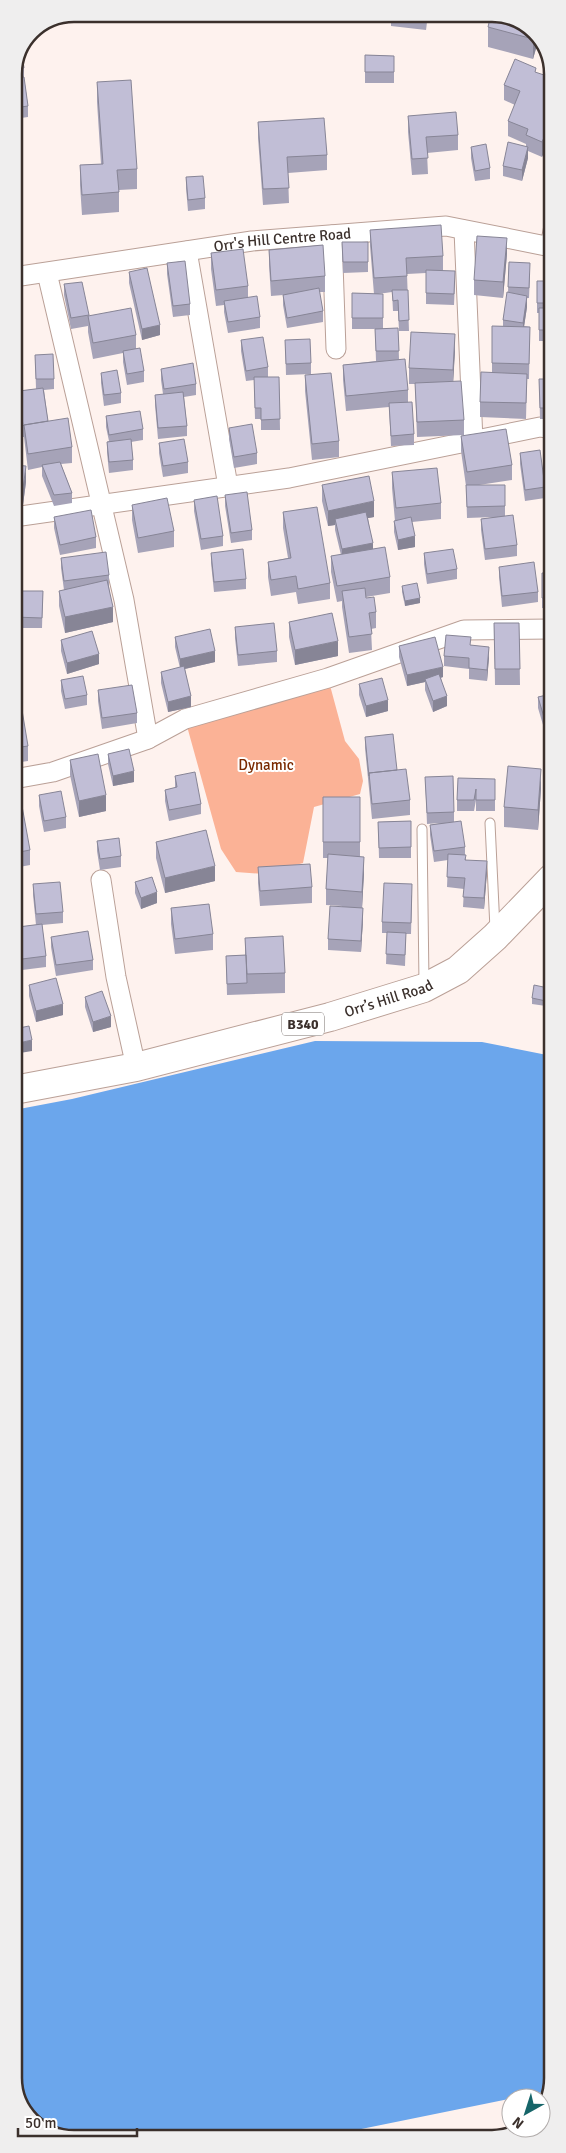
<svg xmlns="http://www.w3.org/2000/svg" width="566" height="2153" viewBox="0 0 566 2153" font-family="Signika,sans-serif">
	<rect width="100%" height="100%" fill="#fef2ee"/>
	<path fill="#fbb296" d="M328 678 345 741 359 759 363 781 360 794 314 807 303 863 264 874 236 872 221 849 185 719Z"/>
	<path fill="#6ba6ec" d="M315 1041 482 1042 552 1056V2079L548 2091 317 2138 70 2139 34 2124 15 2091 14 1110 72 1099Z"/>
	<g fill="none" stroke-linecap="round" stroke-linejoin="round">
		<g stroke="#baa097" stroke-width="11">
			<path id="lane" d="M545 246 551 215
				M490 823 495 929
				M422 829 424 983"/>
		</g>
		<g stroke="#baa097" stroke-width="21">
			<g id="street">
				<path d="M464 230 473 441"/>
				<path d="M332 235 336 349"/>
				<path d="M187 251 228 486"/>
				<path d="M47 273 124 600 148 739"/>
				<path id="s1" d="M14 277 252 241 446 226 551 247"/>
				<path d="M14 517 289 478 540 427 551 429"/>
				<path d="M14 779 53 772 148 739 185 719 328 678 464 630 551 629"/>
				<path d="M101 880 116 977 136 1067"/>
			</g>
		</g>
		<g stroke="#baa097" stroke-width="30">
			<g id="primary">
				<path id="s2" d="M14 1090 136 1067 330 1017 424 988 458 970 495 937 552 878"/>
			</g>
		</g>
		<use href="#lane" stroke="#fff" stroke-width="9"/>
		<use href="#street" stroke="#fff" stroke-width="19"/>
		<use href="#primary" stroke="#fff" stroke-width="28"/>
	</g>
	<path fill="#a6a3b8" d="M269 14H313V16Z
		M391 14H427L426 30 391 26Z
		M488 27 537 38V45L533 59 488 47Z
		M22 54 24 68V77L28 106V117L14 119V74Z
		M365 55 394 56V83H365Z
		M536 73 547 76 551 73V142L549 141 542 157 528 151V158L522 181 503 176V166L526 147V144L508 136V121L515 105 504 100V85Z
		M97 82 137 169V189L119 190V212L82 215 80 185V165L101 164 97 102Z
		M408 116 458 135V150L427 153 428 174 412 175 408 132Z
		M258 122 327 155V170L288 173 289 203 263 205 258 138Z
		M471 147 490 168V179L475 181 471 158Z
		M186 177 205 198V209L188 211 186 188Z
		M370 230 443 256V271L455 282 454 305 426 304V273L407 274 409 331H399L398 311H393L392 292 378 294H383V329L398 328 399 359 408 390V402L414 434V445L391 446 389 407 346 411 343 380V365L376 361 375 329H380H352V293L374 294 370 246Z
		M342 242H368V272L343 273Z
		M269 250 325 276V292H319L323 311V322L287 328 283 305V295L271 296 269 265Z
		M211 253 248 286V298L260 317V328L228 333 224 312V305L216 306 211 269Z
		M507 254 503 298 474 295V280Z
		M509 262 530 274 529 298H527V307L524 326 530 327 529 379H527L526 419 480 417V402L492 373V326H503V320L508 293Z
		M167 263 190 304V315L173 317 167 274Z
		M129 272 160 335 142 340 129 283Z
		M537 281H551V369H544V341H539V313H537Z
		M64 284 89 316 136 335V349L144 371V382L127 385 123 362V353L93 359 88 332V326L71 329 64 295Z
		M241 340 268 367V377H279L280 430H261V419H255L254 380 246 381 241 351Z
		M285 340 311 363V374L286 375Z
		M455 350 453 381 464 420V435L417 437 415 384H409V368Z
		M35 355 54 379V389L44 390 48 421 72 447V463L61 464 72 493V503L54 506 42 476V467L28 470 24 437H23L19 401V391L36 389Z
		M161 369 196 384V395L184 397 187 426V436L158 439 155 405V395L163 394 161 380Z
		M101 373 121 393V403L104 406 101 383Z
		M305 375 339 441V457L312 460 305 391Z
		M539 379H551V419H540Z
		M106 416 143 429V440L131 442 133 460V470L109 473 107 452V442L109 441 106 427Z
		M229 428 257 453V464L234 468 229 439Z
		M461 436 512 465V480L479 485H505V516L517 545V556L485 560 481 530V519L494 517 467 518 466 486 461 451Z
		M159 443 188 462V473L163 477 159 453Z
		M520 453 545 487V498L525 501 520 464Z
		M14 465 26 482 22 512 14 510Z
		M392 472 441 503V519L412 522 415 547 398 550 394 532V521H395L392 488Z
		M322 485 374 517 368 518 373 549 390 577V593L366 597V598L376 612V628L371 629 372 650 349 653 342 607V601L337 602 331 572V556L341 555 335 530V525L328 526 322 501Z
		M547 490H551V526H550L547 501Z
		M225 495 252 530V540L231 543 225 506Z
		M194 500 223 536V546L201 550 194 511Z
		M132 505 174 531V547L138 553 132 520Z
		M283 512 330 583V599L298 604 296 592 271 596 268 577V562L288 558 283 528Z
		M54 517 96 537V548L60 555 54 528Z
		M211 553 246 579V589L214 592 211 563Z
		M424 553 457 569V579L427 584 424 564Z
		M61 558 109 575V586L113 622 65 633 59 606V591L64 590 61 568Z
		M499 567 538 592V602L502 607 499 577Z
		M542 573H551V609L542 608Z
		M402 586 420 603 405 606 402 592Z
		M14 591H43L42 628H14Z
		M289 622 338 656 295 665 289 637Z
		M494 623H519L520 685H495Z
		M235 627 277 651V662L238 666 235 638Z
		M175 637 215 662 185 669 191 707 168 712 161 683V672L180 668 175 647Z
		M61 640 99 664 67 674 61 651Z
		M471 645 489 657 487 681 469 679V669L444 666V656Z
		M399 646 443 677 441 678 447 706 433 712 425 690V682L407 686 399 657Z
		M61 680 87 695V705L65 709 61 691Z
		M359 684 388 711 366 717 359 695Z
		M98 690 137 713V723L102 729 98 701Z
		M551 694 546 735 538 708V697Z
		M14 699 28 746V761L14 763Z
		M365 737 397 770 410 800V815L372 819 365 748Z
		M108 754 134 782 113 786 108 764Z
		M70 760 106 811 79 817 70 775Z
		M175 776 201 804V814L169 821 165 801V790L175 788Z
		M425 777 454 812V822L465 847V855L466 860 487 872 484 909 463 907 464 889 447 887 448 860 434 862 430 835V825L440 823 427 824Z
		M495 779V811H476V800L474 811H457V800Z
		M541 789 538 830 504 827V807Z
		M39 795 66 817V828L44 832 39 806Z
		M323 797H360V857L364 873 362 908 363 919 361 952 328 950V939L342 906 326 905V889L328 858H323Z
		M14 807 30 850V865L14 868Z
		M411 821V858H379L378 822Z
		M97 841 121 856V867L100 870 97 851Z
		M156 842 215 881 165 893 156 858Z
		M258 867 312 887V903L260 906 258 883Z
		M135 882 157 903 141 909 135 893Z
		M33 884 63 912V923L42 925 46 956V967L22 970 18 937V927L36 925 33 895Z
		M412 895 411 934H406L405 966 386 964 387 933H382V922Z
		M171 908 213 934V950L175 954 171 924Z
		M14 932 20 978V993L14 994Z
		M51 937 93 960V970L56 976 51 947Z
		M245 938 285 973V993L227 995 226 956 245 955Z
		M29 985 63 1015 36 1022 29 996Z
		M548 993 546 1006 532 1004V998Z
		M85 997 111 1027 93 1032 85 1007Z"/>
	<path fill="#878596" d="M426 14H427L426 30Z
		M534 34 537 38V45L533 59V39Z
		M549 126V141L542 157V142Z
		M528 147V158L522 181V170Z
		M507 238V254L503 298V282Z
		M527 296V307L523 334V323Z
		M160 325V335L142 340V329Z
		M455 334V350L453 386V370Z
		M26 466V482L22 512V496Z
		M374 501V517L336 524 335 519V525L328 526V511Z
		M15 524V535L14 542V531Z
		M415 536V547L398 550V540Z
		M373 543V553L342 560V549Z
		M420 598V603L405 606V601Z
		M113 607V622L65 633V617Z
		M338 641V656L295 665V650Z
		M489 647V657L487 681V670Z
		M215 651V662L180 670V659Z
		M99 654V664L67 674V663Z
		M443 667V677L426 681 425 679V682L407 686V675Z
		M191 696V707L168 712V702Z
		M447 696V706L433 712V701Z
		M388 700V711L366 717V706Z
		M551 723V733L546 735V724Z
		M541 769V789L538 830V810Z
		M134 771V782L113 786V776Z
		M106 795V811L79 817V801Z
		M364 857V873L362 908V892Z
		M487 861V872L484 909V898Z
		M215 866V881L165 893V878Z
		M157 892V903L141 909V898Z
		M363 908V919L361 952V941Z
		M548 988V993L546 1006V1001Z
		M63 1004V1015L36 1022V1011Z
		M111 1016V1027L93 1032V1022Z
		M32 1040V1051L14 1054V1044Z"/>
	<path fill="#c1bed6" stroke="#878596" d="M491 14H497L501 15 532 29 534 34 533 39 488 27Z
		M22 54 24 68 16 69Z
		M365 55 394 56V72H365Z
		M515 59 536 68 535 72 547 76 551 73V126H549L542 142 526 135 528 129 508 121 520 91 504 85Z
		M24 77 28 106 14 108V78Z
		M131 80 137 169 117 170 119 192 82 195 80 165 103 164 97 82Z
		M456 112 458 135 426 137 428 158 412 159 408 116Z
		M324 118 327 155 287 157 289 188 263 189 258 122Z
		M508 142 528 147 522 170 503 166Z
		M486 144 490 168 475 171 471 147Z
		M203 176 205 198 188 200 186 177Z
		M441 225 443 256 406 258 407 276 374 278 370 230Z
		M477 236 507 238 503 282 474 280Z
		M342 242H368V262H343Z
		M323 245 325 276 271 281 269 250Z
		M243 249 248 286 216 290 211 253Z
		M185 261 190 304 173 306 167 263Z
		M509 262 530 263 529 288 508 287Z
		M147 268 160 325 142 329 129 272Z
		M426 270 455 271 454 294 426 293Z
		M537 281H551V303H537Z
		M82 282 89 315 71 318 64 284Z
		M319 288 323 311 287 318 283 295Z
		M392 290H408L409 320 399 321 398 300 393 301Z
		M507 292 527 296 523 323 503 320Z
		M352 293 383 294V318H352Z
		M257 296 260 317 228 322 224 301Z
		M131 308 136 335 93 343 88 316Z
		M539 308H551V330H539Z
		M492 326 530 327 529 364 492 363Z
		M398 328 399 351H376L375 329Z
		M411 332 455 334 453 370 409 368Z
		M263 337 268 367 246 371 241 340Z
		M544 337H551V358L544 359Z
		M310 339 311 363 286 364 285 340Z
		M140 348 144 371 127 374 123 351Z
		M53 354 54 379H36L35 355Z
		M405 359 408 390 346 396 343 365Z
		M193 363 196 384 164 389 161 369Z
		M117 370 121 393 104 395 101 373Z
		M481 372 527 374 526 403 480 402Z
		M331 373 339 441 312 444 305 375Z
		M254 377H279L280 419 261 420V408H255Z
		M539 379H551V408H540Z
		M461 381 464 420 417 422 415 383Z
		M43 388 48 421 24 425 23 426 19 391Z
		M183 392 187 426 158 428 155 395Z
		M412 402 414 434 391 436 389 403Z
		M140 411 143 429 109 435 106 416Z
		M68 418 72 447 28 454 24 425Z
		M252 424 257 453 234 457 229 428Z
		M506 429 512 465 467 472 461 436Z
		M131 439 133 460 109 462 107 442Z
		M184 439 188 462 163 466 159 443Z
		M540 450 545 487 525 490 520 453Z
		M60 462 72 493 54 495 42 465Z
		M14 465 26 466 22 496 14 495Z
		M437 468 441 503 396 508 392 472Z
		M369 476 374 501 328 511 322 485Z
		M466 485H505V506L467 507Z
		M547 490H551V515H550Z
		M247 492 252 530 231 533 225 495Z
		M217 496 223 536 201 539 194 500Z
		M167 498 174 531 138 538 132 505Z
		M317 507 330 583 298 589 296 576 271 580 268 562 291 558 283 512Z
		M91 510 96 537 60 545 54 517Z
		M366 512 373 543 342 549 335 519Z
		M513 515 517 545 485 549 481 519Z
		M411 517 415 536 398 540 394 521Z
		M385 547 390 577 337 586 331 556Z
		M243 549 246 579 214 582 211 553Z
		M453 549 457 569 427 574 424 553Z
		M106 552 109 575 64 581 61 558Z
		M534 562 538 592 502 596 499 567Z
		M542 573H551V598H542Z
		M107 580 113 607 65 617 59 591Z
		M417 583 420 598 405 601 402 586Z
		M365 588 366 598 374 597 376 612 369 613 372 634 349 637 342 591Z
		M14 591H43L42 618 14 617Z
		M332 613 338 641 295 650 289 622Z
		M274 623 277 651 238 655 235 627Z
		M494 623H519L520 669H495Z
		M210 629 215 651 180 659 175 637Z
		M92 631 99 654 67 663 61 640Z
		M446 635 471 637 470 645 489 647 487 670 469 668V658L444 656Z
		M435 637 443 667 407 675 399 646Z
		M184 666 191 696 168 702 161 672Z
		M439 674 447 696 433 701 425 679Z
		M83 676 87 695 65 699 61 680Z
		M382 678 388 700 366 706 359 684Z
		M132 685 137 713 102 718 98 690Z
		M551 694V723L546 724 538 697Z
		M20 698 28 746 14 748V699Z
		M393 734 397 770 369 773V776L365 737Z
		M129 749 134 771 113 776 108 754Z
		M98 754 106 795 79 801 70 760Z
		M508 766 541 769 538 810 504 807Z
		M406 769 410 800 372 804 369 773Z
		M195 772 201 804 169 810 165 790 177 787 175 776Z
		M453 776 454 812 427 813 425 777Z
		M458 778 495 779V800H476V789L474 800H457Z
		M61 791 66 817 44 821 39 795Z
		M323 797H360V842H323Z
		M22 806 30 850 14 853V807Z
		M411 821V847L379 848 378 822Z
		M461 821 465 847 434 851 430 825Z
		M206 830 215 866 165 878 156 842Z
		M119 838 121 856 100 859 97 841Z
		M328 854 364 857 362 892 326 889Z
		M448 854 466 855 465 860 487 861 484 898 463 897 465 878 447 877Z
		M310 864 312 887 260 891 258 867Z
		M152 877 157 892 141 898 135 882Z
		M60 882 63 912 36 914 33 884Z
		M384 883 412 884 411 923 382 922Z
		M209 904 213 934 175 939 171 908Z
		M330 906 363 908 361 941 328 939Z
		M42 924 46 956 22 959 18 927Z
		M88 931 93 960 56 965 51 937Z
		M14 932 20 978H14Z
		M387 932 406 933 405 955 386 954Z
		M283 936 285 973 247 974 245 938Z
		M246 955 247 983 227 984 226 956Z
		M56 978 63 1004 36 1011 29 985Z
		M534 985 548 988 546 1001 532 998Z
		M102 991 111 1016 93 1022 85 997Z
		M29 1026 32 1040 14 1044V1029Z"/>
	<g text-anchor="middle" stroke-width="4" stroke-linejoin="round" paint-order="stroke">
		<rect fill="#fff" stroke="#766e6b" stroke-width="1" x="282" y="1012.5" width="42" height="23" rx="4"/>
		<g font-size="14" font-weight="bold" fill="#3b302c">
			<text x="303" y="1029">B340</text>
		</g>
		<g font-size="15" fill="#3b302c" stroke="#fff">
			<text dy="5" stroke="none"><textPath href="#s1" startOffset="271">Orr's Hill Centre Road</textPath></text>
			<text dy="5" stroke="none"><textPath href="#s2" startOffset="386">Orr’s Hill Road</textPath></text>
		</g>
		<g font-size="15" fill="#7a2a01" stroke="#fff">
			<text x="266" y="770">Dynamic</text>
		</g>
	</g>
	<path d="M0 0H566V2153H0ZM74 22H492A52 52 0 0 1 544 74V2078A52 52 0 0 1 492 2130H74A52 52 0 0 1 22 2078V74A52 52 0 0 1 74 22Z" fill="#efeeee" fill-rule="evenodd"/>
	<path fill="none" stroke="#3b302c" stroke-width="2.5" d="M74 22H492A52 52 0 0 1 544 74V2078A52 52 0 0 1 492 2130H74A52 52 0 0 1 22 2078V74A52 52 0 0 1 74 22Z"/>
	<g transform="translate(526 2113) rotate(219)"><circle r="24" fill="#ffffff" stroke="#b1acab"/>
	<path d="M0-4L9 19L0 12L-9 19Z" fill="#166569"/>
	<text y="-8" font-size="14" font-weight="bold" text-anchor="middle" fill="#3b302c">N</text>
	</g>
	<path d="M18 2128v8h119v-8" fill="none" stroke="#3b302c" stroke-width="2.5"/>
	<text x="25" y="2128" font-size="15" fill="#3b302c" stroke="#ffffff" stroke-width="4" paint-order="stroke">50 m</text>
</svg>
